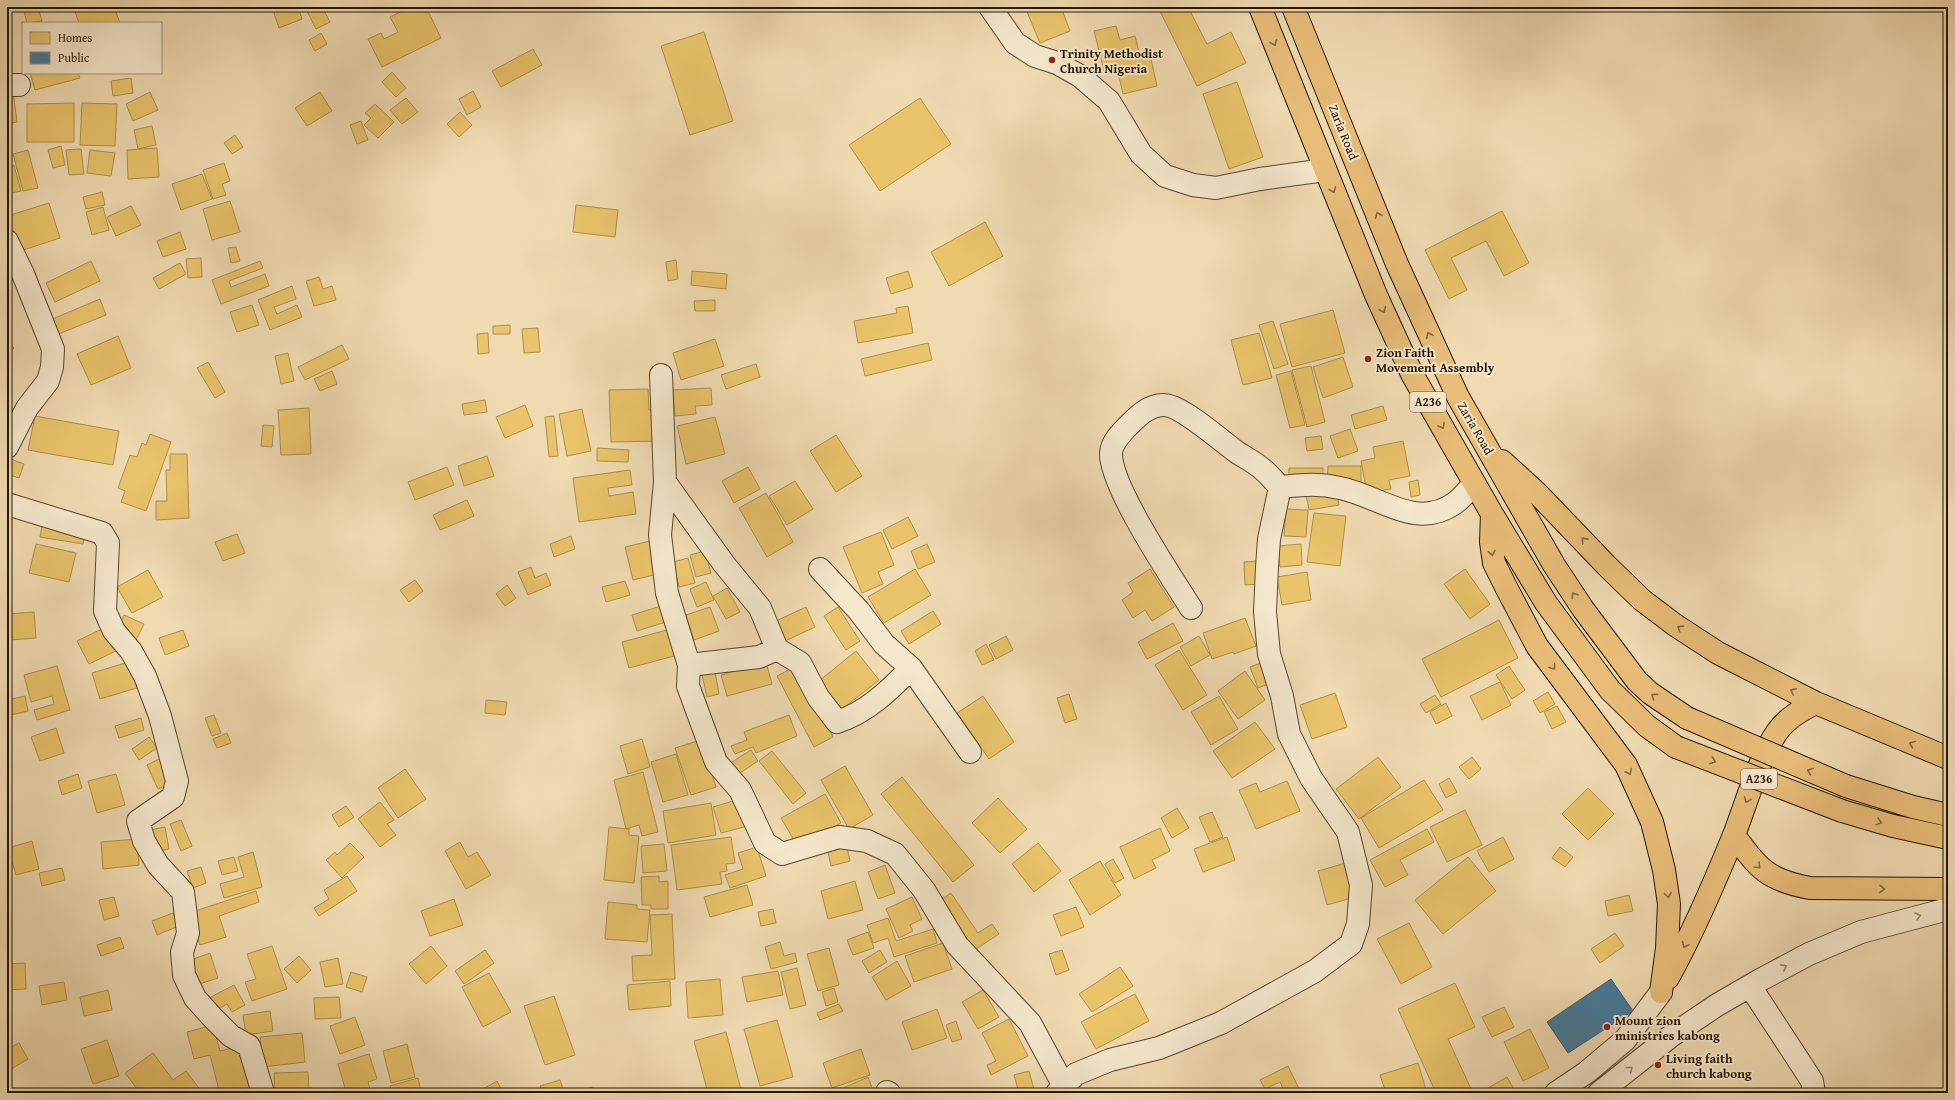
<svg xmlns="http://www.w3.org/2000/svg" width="1955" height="1100" viewBox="0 0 1955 1100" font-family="'Gentium Book Plus',serif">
	<rect width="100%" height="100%" fill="#f0dab1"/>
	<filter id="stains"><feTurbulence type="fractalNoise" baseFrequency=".005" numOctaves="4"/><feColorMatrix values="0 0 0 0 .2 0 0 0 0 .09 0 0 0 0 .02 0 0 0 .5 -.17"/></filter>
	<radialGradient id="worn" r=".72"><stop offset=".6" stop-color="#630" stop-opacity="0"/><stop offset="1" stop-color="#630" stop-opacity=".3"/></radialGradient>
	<path fill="#e9c46a" stroke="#ae904b" d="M23 7H38L42 21 27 23Z
		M79 7H114L120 23H79L74 9Z
		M272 7H298L302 19 279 28Z
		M310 7H322L330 22 316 29 306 9Z
		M411 7H426L441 38 382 67 368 39 381 33 384 39 398 32 390 17Z
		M1025 7H1061L1070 31 1040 43Z
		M1158 7H1188L1207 44 1231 32 1246 63 1197 86Z
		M1116 26 1120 40 1135 36 1139 52 1149 50 1157 86 1123 94 1117 68 1104 71 1094 31Z
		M704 32 733 121 690 135 661 46Z
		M321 33 327 44 315 51 309 40Z
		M533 49 542 65 501 87 492 71Z
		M392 72 406 88 396 97 382 82Z
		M30 73H78L80 78 35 90Z
		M131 78 133 93 113 96 111 81Z
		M1237 82 1263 157 1229 169 1203 94Z
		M13 91 17 122 7 124V92Z
		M473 91 481 107 467 115 459 99Z
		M150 92 158 110 133 121 126 104Z
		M320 92 332 111 307 126 295 108Z
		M406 98 418 112 402 124 390 110Z
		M920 98 951 144 880 191 849 145Z
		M74 103V142H27V104Z
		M82 103 117 104 115 146 80 145Z
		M375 104 394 122 378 138 364 125 371 118 365 113Z
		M460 112 472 125 459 137 447 124Z
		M361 121 368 140 357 144 350 125Z
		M152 126 156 145 138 149 134 130Z
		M235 135 243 147 232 154 224 143Z
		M61 146 65 165 53 168 48 150Z
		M157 148 159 177 128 179 127 150Z
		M81 149 84 174 69 175 66 150Z
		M28 150 38 188 23 191 13 154Z
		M90 150 115 153 111 176 87 173Z
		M224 163 230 181 222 184 226 195 213 199 203 170Z
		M14 165 21 191 7 194V167Z
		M202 174 212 199 181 210 172 184Z
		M102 192 105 205 86 209 83 197Z
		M230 201 240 232 212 240 203 209Z
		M49 203 60 238 14 253 7 232V216Z
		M576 205 618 210 615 237 573 232Z
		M131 206 141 225 116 236 107 217Z
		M103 207 109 230 92 235 86 212Z
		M1502 211 1529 263 1504 276 1486 241 1451 258 1467 290 1449 299 1425 250Z
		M985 222 1003 256 949 286 931 252Z
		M180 232 186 249 163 257 157 241Z
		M236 247 240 261 231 263 228 248Z
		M201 258 202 277 188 278 186 259Z
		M676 260 678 279 668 281 666 262Z
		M91 261 100 281 55 302 46 283Z
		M260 261 263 268 229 281 231 287 265 274 269 286 221 304 212 280Z
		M180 263 186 274 159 289 153 278Z
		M692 271 727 274 726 289 691 285Z
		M908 271 913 287 891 294 886 278Z
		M319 277 323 289 332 286 336 300 314 306 306 281Z
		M292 286 296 299 274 307 277 314 297 305 302 317 270 330 258 300Z
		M100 299 106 315 56 335 50 320Z
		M715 300V311H695L694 301Z
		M252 305 259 325 237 332 230 312Z
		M908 306 913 333 858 343 854 321 897 313 896 308Z
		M1333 310 1345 353 1292 367 1280 324Z
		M1273 321 1288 364 1274 369 1259 325Z
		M510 325V334H493V326Z
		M538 328 540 352 524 353 522 329Z
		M488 333 489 353 478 354 477 334Z
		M1259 333 1272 378 1243 385 1231 340Z
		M118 336 131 368 91 385 77 354Z
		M715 339 724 366 681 380 673 353Z
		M7 340 14 348 7 354Z
		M928 343 932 360 865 376 861 359Z
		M342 345 349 359 305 380 298 367Z
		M288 353 294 381 281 384 275 356Z
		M1343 357 1353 387 1323 398 1313 367Z
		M208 362 225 392 215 398 197 368Z
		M756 364 760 377 726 389 721 375Z
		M1311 366 1325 422 1307 427 1292 370Z
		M332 371 337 384 320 391 314 379Z
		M1291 371 1305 425 1290 428 1276 375Z
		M711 388 712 405 695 406 696 414 675 416 673 390Z
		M648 389 649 410H657V441L611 442 609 390Z
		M485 400 487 412 464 415 462 404Z
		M525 405 533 426 505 438 496 417Z
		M1383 406 1387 420 1355 429 1351 415Z
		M309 408 311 454 281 455 278 410Z
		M582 409 591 451 567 456 559 414Z
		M35 416 119 431 113 465 28 450Z
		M554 416 558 456 549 457 545 417Z
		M715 417 725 454 686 464 677 426Z
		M263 425 274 426 272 447 261 446Z
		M1350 429 1358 451 1338 458 1330 436Z
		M150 434 171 442 146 511 121 502 125 491 118 488 130 455 137 457 142 443 146 445Z
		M836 435 862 476 836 492 810 451Z
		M1321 436 1323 449 1307 451 1305 438Z
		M1403 441 1410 476 1389 480 1391 489 1367 493 1361 461 1375 458 1373 447Z
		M597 448 629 450 628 462 597 461Z
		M170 454H187L189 518 156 520V501H167L166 470H170Z
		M487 456 494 476 464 486 458 466Z
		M8 458 24 464 19 478 7 474Z
		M1328 466H1361V484H1327Z
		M447 467 454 485 415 500 408 482Z
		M748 467 760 489 734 503 722 481Z
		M1289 468H1323V479L1289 480Z
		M630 470 632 485 608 488 609 496 633 492 636 514 579 522 573 478Z
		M1418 480 1420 495 1411 497 1409 482Z
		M795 481 813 509 787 525 769 496Z
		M1336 490 1339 505 1309 510 1306 495Z
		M766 493 793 542 767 557 739 508Z
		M467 500 474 516 440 530 433 515Z
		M1286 509 1308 510 1306 537 1284 536Z
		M1314 513 1346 516 1340 566 1307 562Z
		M908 517 918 536 892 549 883 530Z
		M42 526 85 533 83 544 40 537Z
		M881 532 894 565 878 572 883 584 862 593 843 547Z
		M237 534 245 553 223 561 215 542Z
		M571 536 575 549 554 557 550 544Z
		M650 541 658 574 633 580 625 547Z
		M36 544 76 553 69 582 29 573Z
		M927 544 935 562 918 569 911 551Z
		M1301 544 1302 565 1280 567 1278 546Z
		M705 551 711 573 696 577 690 555Z
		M688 558 695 583 679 587 673 562Z
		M1259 561 1260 584 1245 585 1244 562Z
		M531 567 535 578 546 573 551 585 528 595 518 572Z
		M915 569 931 595 884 623 868 597Z
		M1150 569 1174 607 1152 621 1145 610 1133 618 1122 600 1133 592 1128 583Z
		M1465 569 1490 604 1470 619 1444 584Z
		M148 570 163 597 132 613 117 587Z
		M1307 572 1311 600 1282 605 1277 577Z
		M415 580 423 591 409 602 400 590Z
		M625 581 630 595 606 602 602 587Z
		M706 582 714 600 697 607 690 589Z
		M507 585 516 598 505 606 496 594Z
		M727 588 740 612 726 619 713 596Z
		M664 605 669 621 637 631 632 615Z
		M710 607 719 631 694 640 686 615Z
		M806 607 815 627 785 641 776 621Z
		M838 607 860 641 846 650 824 616Z
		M933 611 941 624 909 644 901 631Z
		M34 612 36 638 9 640 7 614Z
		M124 615 144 624 136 640 117 630Z
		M1245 618 1256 646 1234 654 1233 652 1212 659 1203 633Z
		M1499 620 1518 658 1441 697 1422 659Z
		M1173 623 1183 641 1147 659 1138 642Z
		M108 626 120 649 89 664 77 641Z
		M671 629 678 655 629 668 622 642Z
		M183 630 189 646 165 655 159 638Z
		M1006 636 1013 650 996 659 989 645Z
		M1199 636 1210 655 1191 666 1180 647Z
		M986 644 994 660 982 665 975 651Z
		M1179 650 1207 695 1183 710 1155 665Z
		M856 651 879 680 842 709 819 681Z
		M132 661 140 687 100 699 92 673Z
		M1266 661 1273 682 1258 688 1250 667Z
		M766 662 772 684 727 696 721 675Z
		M57 666 70 710 37 720 34 710 54 704 52 696 31 702 24 675Z
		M796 666 833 737 814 747 777 676Z
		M1509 666 1525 690 1512 699 1496 675Z
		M1245 671 1265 700 1238 719 1218 691Z
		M715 672 719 694 707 697 702 675Z
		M1500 682 1511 705 1482 720 1470 696Z
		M1548 692 1555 704 1540 713 1533 701Z
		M1335 693 1347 727 1312 739 1300 705Z
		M1069 694 1077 719 1065 723 1057 698Z
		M1435 695 1441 704 1426 713 1420 704Z
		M25 696 28 711 7 716V700Z
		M983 696 1014 742 989 759 957 713Z
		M1219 696 1238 729 1211 745 1191 712Z
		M486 700 507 702 505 715 485 713Z
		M1446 703 1452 716 1436 724 1430 712Z
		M1557 706 1566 722 1552 729 1544 712Z
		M214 715 221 733 212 736 205 718Z
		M789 715 797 736 756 753 753 747 735 754 731 746 747 740 744 732Z
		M141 718 144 730 119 738 115 726Z
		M1255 722 1275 749 1232 778 1213 751Z
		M56 728 64 753 40 761 31 737Z
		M227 733 231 743 217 748 213 739Z
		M149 737 157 748 139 760 132 749Z
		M642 739 650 767 628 774 620 746Z
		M701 740 716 787 691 795 675 748Z
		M751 750 758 761 734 777 727 765Z
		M772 751 806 793 793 804 759 761Z
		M676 754 688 795 663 802 651 762Z
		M163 757 174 781 158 789 147 765Z
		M1378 757 1401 787 1359 819 1336 789Z
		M1472 757 1481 769 1469 779 1459 767Z
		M845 766 873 815 849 829 821 780Z
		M405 769 426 799 398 818 378 788Z
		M643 772 658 832 642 836 639 825 626 829 614 780Z
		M78 774 82 788 62 795 58 781Z
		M116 774 125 805 97 813 88 781Z
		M902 777 974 865 953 882 881 794Z
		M1449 778 1457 792 1446 798 1439 784Z
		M1424 780 1443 810 1379 848 1361 818Z
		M1287 781 1300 811 1256 829 1239 790 1256 783 1260 792Z
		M1588 788 1614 814 1588 840 1562 814Z
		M825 794 841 823 798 847 781 818Z
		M998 798 1027 829 1000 853 972 823Z
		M740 799 748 826 721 833 713 807Z
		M380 802 394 820 387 824 396 835 380 847 358 819Z
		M711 803 716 835 668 843 663 811Z
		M346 806 354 817 339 827 332 815Z
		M1177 808 1189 828 1172 838 1161 818Z
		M1465 810 1482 845 1447 862 1430 827Z
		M1212 812 1223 837 1210 842 1199 817Z
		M181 820 192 846 181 851 170 824Z
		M165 827 169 849 154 852 150 830Z
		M609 827 629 829V835L639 836 634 883 604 880Z
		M1160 828 1170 851 1152 860 1156 868 1134 879 1120 847Z
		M1427 829 1434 842 1400 860 1408 875 1385 887 1370 860Z
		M731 837 735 863 726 864 727 871 720 872 722 884 677 890 671 845Z
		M1227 837 1235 860 1203 872 1194 849Z
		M1503 837 1514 859 1489 872 1477 851Z
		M137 839 139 865 103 869 101 842Z
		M32 841 39 869 16 875 8 848Z
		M460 842 468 857 477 852 491 875 466 889 445 851Z
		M350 843 364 857 342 878 326 860 335 852 337 855Z
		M1038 843 1061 871 1034 892 1012 864Z
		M664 844 667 871 643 873 641 846Z
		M757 847 766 876 730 888 725 875 743 869 738 853Z
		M847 847 850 861 831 866 828 852Z
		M1560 847 1573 857 1565 867 1552 858Z
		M253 852 262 887 224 898 220 884 244 877 238 857Z
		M234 857 238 871 222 875 218 861Z
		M1468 857 1496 891 1443 934 1415 900Z
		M1113 859 1124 878 1115 883 1105 864Z
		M1100 861 1121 895 1090 915 1069 880Z
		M1346 863 1355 897 1327 905 1318 871Z
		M885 865 895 893 878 899 868 872Z
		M201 867 206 883 193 888 187 871Z
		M62 868 65 880 42 886 39 873Z
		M347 876 357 891 319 916 314 908 329 899 324 890Z
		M659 876V882L668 881V909H651V905H642L641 877Z
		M855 881 863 910 828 919 821 891Z
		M747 885 753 905 710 917 704 897Z
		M256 891 259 902 219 916 226 937 200 945 189 913Z
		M951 893 978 933 992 924 999 934 973 951 939 901Z
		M1629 895 1633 911 1608 916 1605 901Z
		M114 897 119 916 104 920 99 900Z
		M912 897 922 919 910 925 913 931 899 938 886 909Z
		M454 899 463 925 430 936 421 911Z
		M608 902 637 905V909L650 910 647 942 605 939Z
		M1076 907 1084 927 1061 936 1053 915Z
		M773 909 776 923 761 926 758 912Z
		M173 913 179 926 157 935 152 921Z
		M672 914 675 979 633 981 632 956 652 955 650 915Z
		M888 918 896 941 933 929 937 943 894 957 888 938 873 943 867 925Z
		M1409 923 1432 967 1401 984 1377 939Z
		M868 932 874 948 853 955 847 940Z
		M1615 933 1624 946 1600 963 1591 949Z
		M120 937 124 948 101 956 97 945Z
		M780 942 784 956 795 953 797 962 771 969 765 947Z
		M943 943 952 969 914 982 905 956Z
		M272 946 287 989 252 1001 245 982 256 979 247 954Z
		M431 946 447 966 426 984 409 964Z
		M829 948 839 985 818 991 807 954Z
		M485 950 494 963 464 984 455 971Z
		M880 950 887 962 869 973 862 961Z
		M1062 950 1069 970 1056 975 1049 954Z
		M210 953 218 978 196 985 188 961Z
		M299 956 311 970 297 983 284 969Z
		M338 958 343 984 325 987 320 962Z
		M897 961 911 986 886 1000 872 977Z
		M25 963 26 989 7 990V964Z
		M1120 967 1133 986 1092 1012 1079 994Z
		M797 968 806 1005 790 1009 781 972Z
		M778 971 783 995 747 1002 742 977Z
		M351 972 367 977 362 992 346 987Z
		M489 973 511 1012 483 1027 462 987Z
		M720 979 723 1015 688 1018 686 982Z
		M670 981 671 1006 629 1010 627 985Z
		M64 982 67 1000 42 1005 39 986Z
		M1455 983 1475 1027 1448 1039 1473 1093H1436L1398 1009Z
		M234 985 245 1005 232 1012 227 1004 213 1012 207 999Z
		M834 988 838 1002 826 1006 822 992Z
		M108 990 112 1010 84 1016 80 997Z
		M983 990 999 1017 978 1029 962 1002Z
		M1135 994 1149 1021 1096 1049 1081 1022Z
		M554 996 575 1055 545 1065 524 1006Z
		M339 997 341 1018 315 1019 314 998Z
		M839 1004 843 1011 820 1020 817 1013Z
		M1504 1007 1514 1027 1492 1037 1482 1017Z
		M937 1009 947 1038 912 1050 902 1022Z
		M270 1011 273 1031 246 1035 243 1015Z
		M355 1017 365 1045 340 1054 330 1026Z
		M1009 1019 1028 1056 991 1075 987 1065 996 1061 982 1033Z
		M777 1020 793 1077 760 1086 744 1029Z
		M956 1021 962 1039 952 1042 946 1025Z
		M213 1025 220 1051 241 1046 253 1093H213L219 1091 210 1055 194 1059 187 1032Z
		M1530 1029 1549 1068 1523 1081 1504 1042Z
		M726 1032 741 1090 731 1093H708L694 1041Z
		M302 1033 305 1062 263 1067 260 1037Z
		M107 1040 119 1076 93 1084 81 1049Z
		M19 1043 28 1059 11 1069 7 1063V1049Z
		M407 1044 415 1077 391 1083 383 1051Z
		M861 1049 870 1075 832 1088 823 1063Z
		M153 1053 173 1080 186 1071 201 1091 199 1093H140L125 1073Z
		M369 1054 377 1079 368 1082 371 1093H341L340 1089 345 1088 338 1064Z
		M1418 1063 1427 1093H1386L1380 1075Z
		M1288 1066 1301 1093H1285L1280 1082 1265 1089 1260 1080Z
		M1029 1071 1035 1093H1019L1014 1075Z
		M308 1072 309 1093H275L274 1073Z
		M868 1077 874 1093H843L841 1089Z
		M1507 1077 1516 1093H1481V1092Z
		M418 1078 421 1092 392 1093 390 1086Z
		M560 1080 564 1092 543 1093 540 1086Z
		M497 1081 503 1093H476Z
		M592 1087 594 1093H575Z"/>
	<path fill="#457b9d" stroke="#3b5d6f" d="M1611 979 1633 1011 1568 1053 1547 1022Z"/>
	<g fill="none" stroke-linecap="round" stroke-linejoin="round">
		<g stroke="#57472e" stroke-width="24">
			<path id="minor" d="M990 7 1015 43 1035 56 1057 63 1080 76 1109 101 1141 154 1165 176 1193 185 1216 188 1260 179 1325 170
				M7 85H19
				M7 241 23 274 53 349 52 367 48 381 27 408 7 447
				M661 375 665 482 660 535 667 593 689 665 688 686 716 762 740 790 765 843 782 854 839 837 867 841 895 854 924 890 957 945 1030 1023 1064 1086
				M665 482 724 564 760 608 777 649
				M7 504 102 533 108 543 105 611 114 631 131 651 145 676 160 716 177 781 173 797 138 821 144 841 158 865 183 892 188 933 182 952 184 975 195 998 212 1017 231 1036 249 1046 263 1093
				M1191 608C1172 578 1110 486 1111 453 1112 441 1123 431 1131 423 1140 414 1149 406 1162 405 1180 403 1222 442 1238 453 1246 458 1254 462 1261 468 1268 473 1274 481 1280 487 1302 485 1318 483 1340 488 1380 496 1416 531 1455 503 1462 498 1468 490 1474 484
				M689 665 759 657 777 649 800 663 818 697 837 722C866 713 890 690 911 668L884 644 859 611 820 569
				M911 668 970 752
				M1750 986 1812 1081 1814 1093
				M887 1092 889 1093
				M1057 1093 1076 1074 1110 1060 1159 1048 1221 1023 1315 971 1351 944 1358 924 1361 885 1348 832 1311 778 1289 734 1282 696 1269 654 1265 612 1267 567 1269 539 1280 487
				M1556 1093 1587 1072 1625 1040 1661 992
				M1599 1093 1671 1036 1717 1005 1762 979 1809 954 1861 932 1948 909"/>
		</g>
		<g stroke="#241603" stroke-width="24">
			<path id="highway" d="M1260 7 1376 295 1412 374 1492 514 1546 603 1610 690 1647 726 1676 747
				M1293 7 1397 264 1458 397 1554 565 1583 609 1637 681 1650 693 1687 718
				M1502 461 1537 493 1607 566 1642 600 1675 625 1718 653 1816 703 1948 758
				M1492 514 1491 542 1494 563 1507 589 1537 646 1626 765 1652 822 1664 870 1669 904 1667 948 1661 992
				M1846 786 1913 807 1948 815
				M1842 811 1893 826 1948 838
				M1734 835C1759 869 1767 880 1810 888L1948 889
				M1668 978C1693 933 1714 884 1734 835 1746 804 1759 758 1777 732 1787 718 1801 710 1816 703"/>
		</g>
		<use href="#minor" stroke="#f5e7cc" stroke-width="22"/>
		<use href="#highway" stroke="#e8bd78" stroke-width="22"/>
		<g stroke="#241603" stroke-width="24" stroke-linecap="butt">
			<path id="highway-bridge" d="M1687 718 1846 786
				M1676 747 1842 811"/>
		</g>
		<use href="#highway-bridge" stroke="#e8bd78" stroke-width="22"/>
	</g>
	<defs><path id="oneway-chevron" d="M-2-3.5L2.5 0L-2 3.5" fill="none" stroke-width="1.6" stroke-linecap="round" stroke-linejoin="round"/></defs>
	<g stroke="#866a3e">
		<use href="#oneway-chevron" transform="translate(1274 43) rotate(68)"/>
		<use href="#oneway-chevron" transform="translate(1333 190) rotate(68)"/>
		<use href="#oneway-chevron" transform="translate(1378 215) rotate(-112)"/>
		<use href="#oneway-chevron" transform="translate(1383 310) rotate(65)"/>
		<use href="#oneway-chevron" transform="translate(1429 335) rotate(-115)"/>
		<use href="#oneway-chevron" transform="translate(1442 426) rotate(61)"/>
		<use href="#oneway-chevron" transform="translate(1584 540) rotate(-132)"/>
		<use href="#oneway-chevron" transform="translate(1492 553) rotate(80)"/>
		<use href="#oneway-chevron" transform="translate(1574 595) rotate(-124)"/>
		<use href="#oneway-chevron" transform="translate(1680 628) rotate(-147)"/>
		<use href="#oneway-chevron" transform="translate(1553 667) rotate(53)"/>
		<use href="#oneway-chevron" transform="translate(1793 691) rotate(-153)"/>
		<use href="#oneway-chevron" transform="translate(1654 696) rotate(-144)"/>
		<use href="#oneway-chevron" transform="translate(1912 744) rotate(-157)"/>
		<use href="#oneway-chevron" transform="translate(1713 761) rotate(21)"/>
		<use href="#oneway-chevron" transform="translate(1810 771) rotate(-157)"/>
		<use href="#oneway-chevron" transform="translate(1629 772) rotate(63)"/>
		<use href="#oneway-chevron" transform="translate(1747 800) rotate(111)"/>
		<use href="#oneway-chevron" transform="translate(1879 822) rotate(17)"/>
		<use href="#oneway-chevron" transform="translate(1758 866) rotate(45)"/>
		<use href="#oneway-chevron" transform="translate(1882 889) rotate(1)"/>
		<use href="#oneway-chevron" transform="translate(1668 895) rotate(82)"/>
		<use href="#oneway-chevron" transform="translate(1685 945) rotate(114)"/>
	</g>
	<g stroke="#978972">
		<use href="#oneway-chevron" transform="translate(1918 916) rotate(-14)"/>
		<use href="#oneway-chevron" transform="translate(1784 967) rotate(-28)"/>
		<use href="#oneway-chevron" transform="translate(1630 1069) rotate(-39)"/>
	</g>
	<g fill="#8f2418" stroke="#f5e7cc" stroke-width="1.5">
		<circle cx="1052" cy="60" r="4"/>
		<circle cx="1368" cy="359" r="4"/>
		<circle cx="1607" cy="1027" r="4"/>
		<circle cx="1658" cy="1065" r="4"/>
	</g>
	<g text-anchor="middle" stroke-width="4" stroke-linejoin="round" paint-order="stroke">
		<g fill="#f5e7cc" stroke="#63553f" stroke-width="1">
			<rect x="1410" y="392" width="36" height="20" rx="3"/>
			<rect x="1741" y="769" width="36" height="20" rx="3"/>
		</g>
		<g font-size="12" font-weight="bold" fill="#241603">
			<text x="1428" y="406">A236</text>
			<text x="1759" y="783">A236</text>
		</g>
		<g font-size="13" font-weight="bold" fill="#241603" stroke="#f5e7cc" text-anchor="start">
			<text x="1060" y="58">Trinity Methodist<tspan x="1060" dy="15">Church Nigeria</tspan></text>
			<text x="1376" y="357">Zion Faith<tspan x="1376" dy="15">Movement Assembly</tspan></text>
			<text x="1615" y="1025">Mount zion<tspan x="1615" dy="15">ministries kabong</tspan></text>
			<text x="1666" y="1063">Living faith<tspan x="1666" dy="15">church kabong</tspan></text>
		</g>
		<g font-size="13" fill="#241603" stroke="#f5e7cc">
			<text transform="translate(1344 132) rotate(68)" y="5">Zaria Road</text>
			<text transform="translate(1476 428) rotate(60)" y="5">Zaria Road</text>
		</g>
	</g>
	<rect width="1955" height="1100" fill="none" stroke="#f0dab1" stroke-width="24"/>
	<rect x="8" y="8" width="1939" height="1084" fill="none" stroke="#241603" stroke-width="2"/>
	<rect x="12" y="12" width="1931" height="1076" fill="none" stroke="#241603"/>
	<rect x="22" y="22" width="140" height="52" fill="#f5e7cc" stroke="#a1937c"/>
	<rect x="30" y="32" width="20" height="12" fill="#e9c46a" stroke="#a1937c"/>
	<text x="58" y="42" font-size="12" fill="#241603">Homes</text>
	<rect x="30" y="52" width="20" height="12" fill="#457b9d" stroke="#a1937c"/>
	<text x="58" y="62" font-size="12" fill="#241603">Public</text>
	<rect width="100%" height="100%" filter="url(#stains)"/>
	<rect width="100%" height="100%" fill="url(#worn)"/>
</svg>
